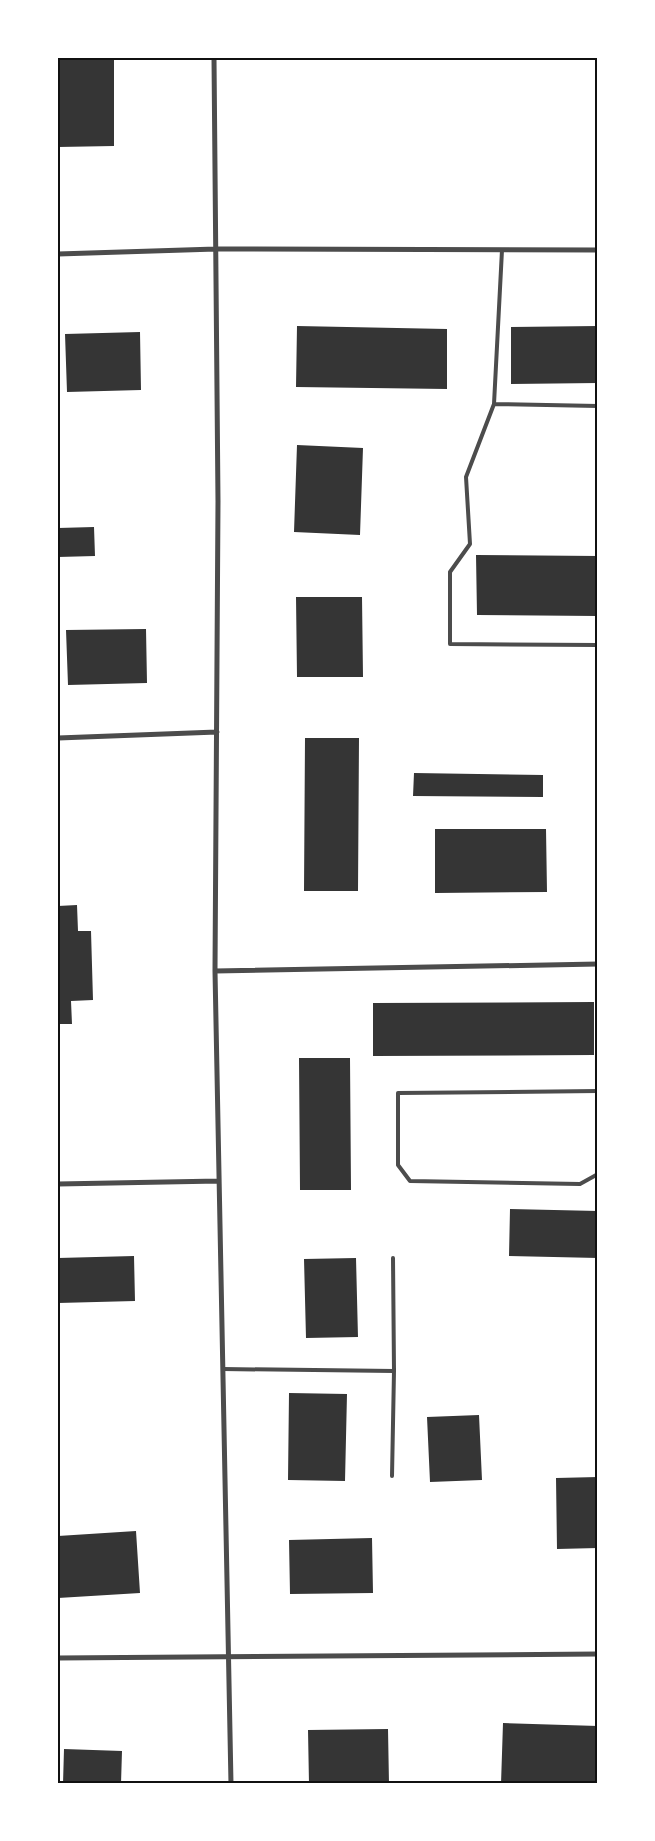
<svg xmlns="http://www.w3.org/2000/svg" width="655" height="1841" viewBox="0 0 655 1841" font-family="Spectral,serif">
	<rect width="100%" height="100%" fill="#fff"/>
	<path fill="#353535" d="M58 58H114V146L58 147Z
		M297 326 447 329V389L296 387Z
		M598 326V383L511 384V327Z
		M140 332 141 390 67 392 65 334Z
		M297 445 363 448 360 535 294 532Z
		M94 527 95 556 58 557V528Z
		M476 555 598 556V616L477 615Z
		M296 597H362L363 677H297Z
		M146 629 147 683 68 685 66 630Z
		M305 738H359L358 891H304Z
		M414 773 543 775V797L413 796Z
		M435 829H546L547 892 435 893Z
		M77 905 78 931H91L93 1000 71 1001 72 1024H58V906Z
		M594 1002V1055L373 1056V1003Z
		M299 1058H350L351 1190H300Z
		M510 1209 598 1211V1258L509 1256Z
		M134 1256 135 1301 58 1303V1258Z
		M356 1258 358 1337 306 1338 304 1259Z
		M289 1393 347 1394 345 1481 288 1480Z
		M479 1415 482 1480 430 1482 427 1417Z
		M598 1477V1548L557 1549 556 1478Z
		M136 1531 140 1593 58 1598V1536Z
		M372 1538 373 1593 290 1594 289 1540Z
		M503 1723 598 1726V1784H501Z
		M388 1729 389 1784H309L308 1730Z
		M64 1749 122 1751 121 1784H63Z"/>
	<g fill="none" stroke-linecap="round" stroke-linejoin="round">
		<path stroke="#4c4c4c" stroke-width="4" d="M502 250 494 404 598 406
			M494 404 466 477 470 544 450 572V644L598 645
			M598 1091 398 1093V1165L410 1181 580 1184 598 1174
			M393 1258 394 1371
			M223 1369 394 1371 392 1476"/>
		<path stroke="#4c4c4c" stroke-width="5" d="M214 58 218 501 215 971 231 1784
			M58 254 216 249 598 250
			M58 738 217 732
			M215 971 598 964
			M58 1184 219 1181
			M58 1658 598 1654"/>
	</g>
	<rect width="655" height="1841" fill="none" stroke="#ffffff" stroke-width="118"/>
	<rect x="59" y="59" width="537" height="1723" fill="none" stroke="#111" stroke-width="2"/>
</svg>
